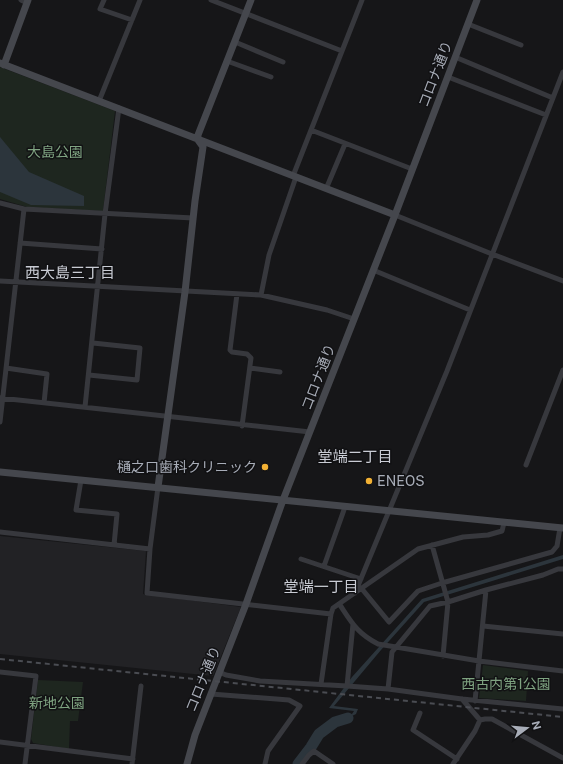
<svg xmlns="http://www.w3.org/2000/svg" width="563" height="764" viewBox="0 0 563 764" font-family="'Public Sans','Noto Sans JP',sans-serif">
	<rect width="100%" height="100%" fill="#161618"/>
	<path fill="#222225" d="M0 536 146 551 143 594 241 607 213 676 0 654Z"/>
	<path fill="#1e261f" d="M0 67 115 111 103 211 27 207 0 199Z
		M483 665 528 671 526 701 479 698Z
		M38 680 83 682 78 721H70L69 749 33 743 31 739Z"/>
	<path fill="#2c353c" d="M0 137 29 172 84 196V206L31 205 0 192Z
		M563 555V559L424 602 381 650 334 706 358 709 356 714 336 724 334 721 352 714 354 711 329 708 352 677 422 599Z"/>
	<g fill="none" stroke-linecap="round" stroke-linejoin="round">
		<path stroke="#2c353c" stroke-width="11" d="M298 764 311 747 319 734 335 722 348 718"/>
		<path stroke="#37383d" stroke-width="5" d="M21 0 27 3
			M104 0 100 9 132 20
			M211 0 342 51
			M468 24 521 45
			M235 42 283 62
			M455 57 553 98
			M227 61 271 77
			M448 77 546 115
			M99 101 140 0
			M311 130 412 169
			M293 176 362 0
			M326 189 345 144
			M0 203 24 209 193 218
			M395 215 492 254 563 281
			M20 243 102 249
			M373 270 470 310
			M0 281 261 295 327 310 354 319
			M237 294 230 350 232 352 247 354 251 358 242 426
			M261 295 269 255 296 177
			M6 368 47 374 44 403
			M250 368 280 372
			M89 375 137 380 140 348 93 343
			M0 398 310 432
			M85 407 105 214 119 108
			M0 422 24 209
			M526 465 563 370
			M81 480 76 510 117 514 114 545
			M158 487 150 549 147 593 331 614 333 608 418 549 463 537 488 535 502 531 504 523
			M0 532 150 549
			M432 545 448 602 443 656
			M301 559 361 579
			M324 566 345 507
			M362 589 389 622 418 591 442 583 552 552 557 546 560 528
			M355 593 447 371 563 72
			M340 605C352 623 357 633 378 644L479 661 563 671
			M353 624 347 686 388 689 462 699 563 709
			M483 626 563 634
			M0 672 36 676 25 764
			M219 672 226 675 260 681 347 686
			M321 684 331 614
			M388 689 392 652 430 606 448 602 486 590 543 575 558 569H563
			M211 694 289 700 300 706 268 751 265 764
			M462 699 480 720
			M475 701 486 590
			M420 713 413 730 457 759
			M480 720 485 719H492L563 758
			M0 742 133 759
			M132 764 141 686
			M302 764 309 755 314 751 333 764
			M453 764 475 731 480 720"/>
		<path stroke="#45474d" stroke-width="7" d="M0 63 395 215
			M4 65 28 0
			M0 472 563 528
			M158 487 185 292 195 201 203 147 198 140V135L251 0
			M187 764 195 735 246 604 283 500 395 215 477 0"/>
		<path stroke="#4a4c52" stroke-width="2" stroke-dasharray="5 4" stroke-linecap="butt" d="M0 659 563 717"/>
	</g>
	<g fill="#f2b134" stroke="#111113" stroke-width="1.5">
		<circle cx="265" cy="467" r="4"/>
		<circle cx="369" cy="481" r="4"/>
	</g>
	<g text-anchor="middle" stroke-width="3" stroke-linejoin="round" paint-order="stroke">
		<g font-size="14" fill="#a8adb8" stroke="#111113">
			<text transform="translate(435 74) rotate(-69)" y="5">コロナ通り</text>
			<text transform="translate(318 377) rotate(-69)" y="5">コロナ通り</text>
			<text transform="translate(203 679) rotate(-68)" y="5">コロナ通り</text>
		</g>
		<g font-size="14" fill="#7fa381" stroke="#111113">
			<text x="55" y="157">大島公園</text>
			<text x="506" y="689">西古内第1公園</text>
			<text x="57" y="708">新地公園</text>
		</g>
		<g font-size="14" fill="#a8adb8" stroke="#111113" text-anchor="end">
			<text x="257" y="472">樋之口歯科クリニック</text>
			<text x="377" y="486" text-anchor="start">ENEOS</text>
		</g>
		<g font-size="15" fill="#c9ccd4" stroke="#111113">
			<text x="70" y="278">西大島三丁目</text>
			<text x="355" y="462">堂端二丁目</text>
			<text x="321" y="592">堂端一丁目</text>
		</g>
	</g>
	<g transform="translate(527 728) rotate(74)" stroke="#111113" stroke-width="3" paint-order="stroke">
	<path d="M0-3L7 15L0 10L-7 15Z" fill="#a8adb8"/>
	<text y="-6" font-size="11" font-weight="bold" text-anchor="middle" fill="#a8adb8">N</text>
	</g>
</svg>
